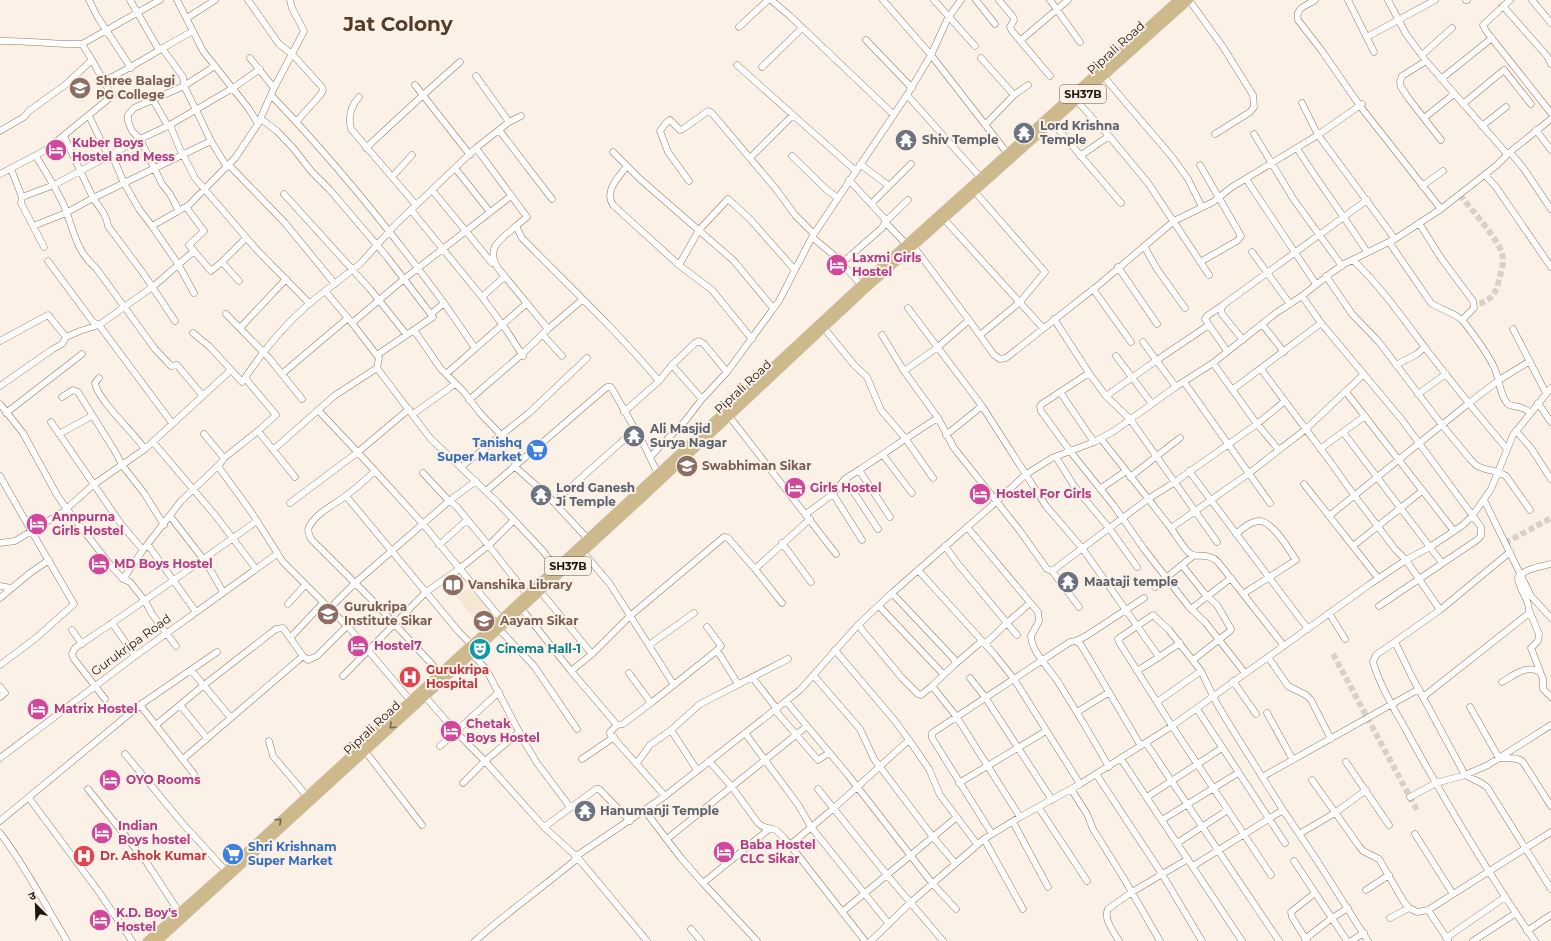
<svg xmlns="http://www.w3.org/2000/svg" width="1551" height="941" viewBox="0 0 1551 941" font-family="Montserrat,'Noto Sans Devanagari',sans-serif">
	<rect width="100%" height="100%" fill="#fbf1e7"/>
	<path fill="#f4e7d3" d="M469 588 494 614 478 623 456 596Z"/>
	<g fill="none" stroke-linecap="round" stroke-linejoin="round">
		<path stroke="#dad0c6" stroke-width="6" stroke-dasharray="6 3" stroke-linecap="butt" d="M1460 195C1471 209 1497 238 1502 253 1505 264 1500 274 1498 284 1494 297 1488 302 1474 305
			M1505 543 1551 518
			M1333 654 1418 812"/>
		<g stroke="#907a63" stroke-width="7">
			<path id="minor" d="M89 0 97 16 131 68
				M130 0 159 50
				M177 0 203 51 249 109 258 124
				M248 0 279 44 292 54 322 87 323 90 321 94 297 121
				M771 0 790 16 893 114
				M883 0 931 55 1008 154
				M934 0 975 46
				M976 0 995 24
				M999 0 1013 17 1014 20 1010 27 1012 31 1050 76
				M1050 0 1080 42
				M1189 0 1223 47 1253 95 1254 107 1250 112 1215 134
				M1315 0C1306 6 1295 8 1298 20L1322 51 1360 106 1441 209
				M1348 0 1374 52
				M1388 0 1406 34 1426 61 1507 154
				M1466 0H1467
				M1510 0 1483 25 1486 31 1551 113
				M1532 0 1551 23
				M1503 6 1547 56 1551 64
				M187 18 215 0
				M739 27 768 0
				M1367 37 1435 0
				M866 40 912 88
				M1021 40 1068 0
				M0 41C28 40 55 45 82 44
				M162 48 183 77 184 86 196 110 211 141 227 167
				M1422 55 1452 28
				M250 58 274 88
				M981 58 1014 95 985 125
				M1426 61 1402 76 1400 82 1401 87 1409 99 1441 140
				M737 65 793 115 750 158
				M762 67 802 28
				M476 76 509 122
				M1103 76 1173 158 1188 179 1202 207
				M1441 79 1492 38
				M104 81C135 66 163 47 193 31
				M415 85 470 155
				M271 95C334 161 390 230 444 303L431 314
				M907 95 981 178
				M1014 95 1028 85
				M359 97C350 107 348 117 351 129L416 205
				M153 100 168 126
				M1076 100 1109 136 1148 183 1209 275
				M1302 103 1318 135 1395 239
				M1463 104 1504 70 1531 104
				M793 115 856 171
				M89 116 109 157
				M1424 118 1454 94
				M261 119 277 131 294 149 311 171 330 190 387 257 433 317 377 355
				M1052 122 1121 203
				M170 125 179 147 195 178 256 249 309 303
				M1482 126 1506 107
				M499 130 552 199
				M1536 130 1551 150
				M0 131 24 117 29 111 65 85 92 60 82 44 160 0
				M1254 134 1294 200 1342 266
				M64 136 93 198C99 207 107 215 108 226L143 273 175 321
				M366 148C397 119 428 90 460 62
				M476 148 509 122 521 116
				M1297 148C1319 184 1345 217 1367 252
				M613 152 640 179 734 261 773 308
				M1510 152 1524 169 1551 209
				M112 155 124 183 139 209 152 226
				M36 156C46 173 57 189 65 208 74 231 76 251 96 268L155 349 171 366 177 365 203 396
				M792 156 827 190 838 198
				M1080 156 1109 136
				M860 164 889 186
				M229 165 285 223 335 284
				M627 166C618 178 604 191 613 205L679 265 712 290 752 339
				M455 168 490 212
				M11 169 22 197 21 203 44 247
				M0 174 46 150 112 96 92 60
				M1485 175 1496 187 1551 267
				M392 177 412 155
				M1246 179 1316 284
				M689 181 668 152 660 131 666 123 670 120 680 130 683 129 708 111 711 112 776 189 795 215 814 234
				M1422 186 1443 171
				M432 190 492 263
				M975 192 1045 272 1020 302 980 335
				M284 194 370 289 406 334
				M22 197 54 185 140 139 168 126 233 88 260 69
				M908 200 885 222 907 245 914 247 969 320 994 355 1000 359 1006 358 1101 283 1174 221 1213 202 1232 187 1318 135 1362 104
				M871 204 911 164
				M411 210 482 297 507 331 523 356
				M179 211 170 194 162 184 140 139 132 131 128 121V115L134 108 184 86 215 66
				M944 219 1043 328
				M1419 223 1441 258 1473 301 1474 308 1462 320
				M33 226 66 213 93 198 211 141
				M812 237 837 258 861 285
				M1389 242 1431 303C1441 310 1456 313 1463 321 1474 335 1486 351 1494 367 1499 377 1500 397 1508 404 1512 407 1518 406 1522 408 1525 409 1528 411 1530 413
				M1144 246 1157 269 1185 308
				M194 251 211 271 222 262 239 281
				M1252 252 1290 304
				M1353 260C1381 287 1403 318 1426 349 1452 383 1479 416 1507 449
				M48 261 93 322 99 325 172 423
				M222 262 246 238
				M1200 262 1237 241 1241 236 1200 165
				M842 263 882 228 885 222V219L849 180
				M679 265 699 230 728 199 749 218 795 270
				M1118 267 1157 324
				M1326 276 1352 314 1379 342 1442 425 1470 459 1477 466 1485 469 1498 472 1506 476 1530 510
				M1093 289 1131 342
				M325 291 360 264 395 225 476 148 527 217 516 226 522 238C568 285 616 330 659 381
				M194 293 178 264 152 226 189 205 235 158 258 124 274 88 304 31 292 8 290 0
				M1302 296 1321 323 1402 420 1481 527V536L1477 540 1379 606
				M482 297 504 277
				M444 303 475 348
				M908 308 982 406 1046 506 1082 548 1159 657 1180 643
				M226 314 269 358 302 399
				M1054 319 1089 373 1106 396 1130 419 1217 542
				M352 323 404 279 511 196
				M1262 324 1284 352
				M1209 325 1227 351
				M240 328 286 279
				M824 328 855 366 867 377 881 410 905 438 933 478
				M548 329 582 300
				M1513 329 1546 393
				M414 330 441 369 464 392 480 413 502 436
				M193 333 210 347 242 382 245 378
				M542 334 562 356
				M882 335 904 371 938 418 954 448 1020 531 1047 569 1052 571 1079 607
				M66 337 80 331 99 325 155 285 194 251 189 245 204 231 186 207
				M1243 340 1222 314 1221 310 1223 305 1367 200
				M0 341 48 315 66 337 62 344 53 349 0 386
				M1143 342 1176 387
				M1116 356 1152 404
				M1213 363 1257 424 1279 450
				M672 365 695 343 699 341 704 344 727 372
				M1396 365 1417 354 1425 347
				M377 368 430 438 497 502 543 551 556 568
				M1261 369 1329 460 1354 495 1395 549 1406 560 1440 610
				M904 371 938 347 969 320
				M283 373 348 318
				M1089 373 1042 404 1040 406 1041 411 1070 451 1114 506 1144 549 1189 607 1205 622 1245 673
				M446 374 527 303
				M1184 382 1270 503
				M1232 390 1321 323
				M1060 392 1094 442
				M1346 392 1454 531
				M1418 394 1446 374
				M1106 396 1157 360 1209 325 1205 319 1207 316 1223 305
				M62 397 73 390 78 392 116 453 122 465 144 493 164 525
				M702 399 727 372 779 301 812 237 907 95 931 55 948 18 961 0
				M469 400 521 355 548 329 497 267C486 246 501 240 516 226
				M1538 403 1551 422
				M0 404 23 433 57 495 66 508 112 567 123 579 130 582 145 601 152 614 176 646
				M319 411 364 459 423 524 501 619
				M624 412 659 381 672 365 702 399 685 421 650 457
				M6 413 82 354
				M413 414 455 384
				M729 416 836 554
				M51 422 121 524 143 550
				M258 431 224 458 219 465 220 469 252 513 283 562 350 629 410 700
				M1516 431 1531 448 1551 479
				M1343 432 1442 563
				M59 434 92 416
				M204 434 224 458
				M946 435 982 406
				M1101 439C1124 468 1147 497 1170 527 1176 535 1181 544 1188 552 1195 560 1207 551 1218 562L1284 646
				M153 442 215 515 256 569
				M145 449 231 370
				M1320 449 1365 416
				M273 450 334 396 377 368 379 358 352 323 325 291C293 315 267 345 245 378L276 415 258 431 295 477
				M883 455 912 493
				M1056 457 1074 486 1109 528 1137 567
				M514 466 546 494 588 539
				M461 467 529 413 587 358
				M859 470C886 453 911 434 938 418
				M375 471C366 479 357 488 347 495 334 505 317 512 309 527 307 531 309 535 311 539L376 604 440 673
				M1189 471 1308 629
				M423 473 449 501 456 506 485 541 527 594
				M0 476C24 519 49 561 74 604L36 638 0 665
				M1130 477 1180 438
				M845 479 878 529
				M1304 484 1378 578
				M1100 489 1126 471
				M486 491 607 387H611L644 445 658 474
				M833 494 862 540
				M346 496 459 632 471 644
				M1484 500 1531 596 1551 618
				M554 502 635 430
				M290 503 358 452 409 409
				M806 514 833 494 845 479 859 470 890 517
				M170 516 207 564 223 592
				M1329 516 1469 403 1499 380 1530 361
				M967 527 1038 612 1039 621 1031 636C1031 652 1052 671 1060 685 1077 712 1093 739 1109 767
				M1171 528 1248 474 1306 429 1364 374
				M1236 534C1242 529 1249 522 1258 521 1271 519 1289 549 1296 560L1243 594
				M0 543 15 541 63 512 93 485 145 449C134 433 97 399 95 383L99 378
				M782 543 811 582
				M148 545 196 612
				M439 545 467 520
				M945 546 958 564 1017 635
				M1353 546 1422 491
				M583 552 610 584 674 685
				M1510 552 1440 610 1376 655 1373 662C1380 687 1399 717 1412 741 1450 809 1490 877 1535 941
				M1182 565 1204 593 1217 605 1231 629 1230 631 1193 660
				M755 569 810 519
				M918 570 994 654 1014 679 1080 784
				M1052 571 1148 499 1175 482 1257 424 1285 401
				M123 579 143 550 181 501 219 465
				M0 586 11 588
				M1155 587 1193 556
				M540 591 592 654
				M892 593 954 659 956 662 954 665 932 686
				M0 598 30 573 49 560
				M288 604 305 585
				M879 606 944 675
				M521 608 571 671 617 725 623 724 651 703 715 652H717L720 655 738 684
				M329 609 355 583 449 501 476 481
				M1191 609 1231 578
				M1529 610 1539 634 1538 641 1531 648 1540 671
				M1329 613 1345 639
				M112 623 135 656
				M858 625 902 678 918 694 921 695 932 686 956 716 1020 817
				M707 627 721 646 715 652
				M499 629 534 666 577 729
				M72 630 82 644
				M290 638 323 603
				M1076 641 1081 645 1141 746
				M1395 642 1411 675 1465 775 1481 783 1487 787 1551 889
				M985 644 1007 623 1030 603
				M649 645 694 613
				M835 650 895 721 909 740 929 769 940 795 977 844
				M471 653 486 669 525 743 537 763 570 807
				M1268 657 1288 686 1306 695 1311 700 1331 739
				M954 665 982 641
				M191 670 231 718
				M571 671 592 654 630 616 724 537 728 538 755 569 782 603
				M1137 671 1159 657
				M629 673 651 703
				M343 676 426 592 459 569 489 545 514 520
				M814 676 860 729 874 759 933 837 955 863
				M752 677 777 709
				M970 678 985 697 1052 800
				M1233 681 1256 714
				M1502 682C1514 675 1527 664 1540 672L1543 679V689L1551 697
				M0 687 5 693 0 697
				M423 694 455 731 483 759 544 827 578 858 647 941
				M1423 697 1528 614C1532 602 1519 591 1518 578 1525 568 1540 567 1551 564
				M105 699 74 659 72 654 75 648C137 607 196 564 257 521
				M786 701 848 775 932 883 956 909
				M1157 702 1201 671
				M140 705 217 652
				M180 705 207 738
				M1470 707 1499 758C1507 758 1517 757 1523 762L1551 806
				M1197 709 1285 843
				M775 710 818 760 829 753
				M1077 712 1108 693
				M1267 713 1293 760
				M156 725 204 685 276 629 283 628 303 656 308 660 317 656 347 626
				M617 725 610 732V734L665 796
				M671 730 697 770
				M745 733 799 806 811 827 889 924
				M269 741 273 756 306 795
				M1146 743 1279 941
				M440 746 499 692
				M365 751 422 825
				M125 754 183 824 226 871
				M0 758 135 656 277 554
				M183 759 303 656
				M582 759 614 737
				M1121 759 1242 941
				M709 761 732 787 758 823C764 829 766 827 773 829 780 831 785 840 790 845L865 941
				M1346 762 1389 825
				M637 763 650 745 671 730 700 704 788 659
				M1096 774 1162 874 1202 941
				M1262 777 1419 689
				M1312 780 1359 846 1363 851 1379 859 1404 902 1409 908 1417 912 1428 910 1551 832
				M463 783 485 761 518 733
				M959 783 1046 731
				M88 789 147 863 179 912
				M818 789 887 875 943 941
				M1071 789 1087 814 1093 829 1123 877 1160 941
				M1147 797 1222 748
				M1410 797 1436 783 1465 775 1488 765 1551 725
				M29 798 99 892 132 941
				M1039 808 1087 881
				M645 811 681 858 703 883 757 941
				M1162 820 1238 773
				M0 821 140 705 194 774
				M1013 822 1048 887
				M544 827 596 789H599L602 792 630 821
				M0 833C26 867 45 905 67 941
				M992 834 932 738V733L1070 642 1076 641 1086 636 1144 598
				M1299 834 1335 813 1366 790
				M1415 834 1453 894
				M667 839 807 726
				M984 839 1023 909
				M1177 843 1228 810
				M790 845 834 808 909 740
				M575 857 665 796 800 690 858 625 892 593 996 502 1025 475 1052 458 1094 442 1114 431 1177 386 1213 363 1276 313 1302 296 1331 273 1344 264 1395 239 1441 209 1497 165 1510 152 1551 119
				M1294 861 1347 941
				M1193 866 1283 810
				M1271 875 1172 726 1119 642 1118 639 1153 615 1169 630 1201 671 1217 704 1234 732 1283 810 1318 862 1368 941
				M703 883 768 830
				M1366 890 1389 875
				M1428 910 1448 940
				M842 912 957 817
				M1390 918 1409 908
				M691 929 701 941
				M1527 931 1551 915
				M1446 938 1505 897
				M1305 939 1332 918 1348 908
				M475 941C508 912 544 886 578 858
				M871 941 910 903 984 839 1020 817 1080 784 1172 726 1370 584 1406 560 1430 547 1463 525 1473 515 1491 489 1513 435 1551 388
				M1119 941C1114 932 1103 919 1108 909L1132 892 1188 859
				M1307 941 1292 917 1291 912 1315 893
				M1351 941 1364 933
				M1473 941 1516 913"/>
		</g>
		<g stroke="#d2d0ce" stroke-width="9">
			<path id="major" d="M147 941 226 871 464 651 501 619 861 285 1178 0
				M158 941 640 500 861 293 1189 0"/>
		</g>
		<use href="#minor" stroke="#fff" stroke-width="6"/>
		<use href="#major" stroke="#ceb98c" stroke-width="8"/>
	</g>
	<defs><path id="oneway-chevron" d="M-2-3.5L2.5 0L-2 3.5" fill="none" stroke-width="1.6" stroke-linecap="round" stroke-linejoin="round"/></defs>
	<g stroke="#76674c">
		<use href="#oneway-chevron" transform="translate(392 726) rotate(137)"/>
		<use href="#oneway-chevron" transform="translate(279 821) rotate(-43)"/>
	</g>
	<defs>
		<g id="university-disc" transform="scale(1.15)"><circle r="9.5" fill="#8d6e63" stroke="#fbf1e7"/><path d="M0-5L7-2L0 1L-7-2ZM-4 1L0 2.5L4 1V4Q0 6-4 4Z" fill="#fff"/></g>
		<g id="temple-disc" transform="scale(1.15)"><circle r="9.5" fill="#6b7280" stroke="#fbf1e7"/><path d="M0-6L5-2H3V0L6.5 2.5H4V6H1.5V3h-3V6H-4V2.5H-6.5L-3 0V-2H-5Z" fill="#fff"/></g>
		<g id="hotel-disc" transform="scale(1.15)"><circle r="9.5" fill="#d1479c" stroke="#fbf1e7"/><path d="M-6-4.5h1.5V1H6V5H4.5V3h-9V5H-6ZM-4 0a1.8 1.8 0 1 1 3.6 0ZM.5 0V-2.5h3Q6-2.5 6 0Z" fill="#fff"/></g>
		<g id="supermarket-disc" transform="scale(1.15)"><circle r="9.5" fill="#3f7fe0" stroke="#fbf1e7"/><path d="M-6-5.5h2.5l.6 2H6L4.5 2H-2.5L-4.4-4H-6ZM-1.5 3.2a1.3 1.3 0 1 0 .1 0ZM3 3.2a1.3 1.3 0 1 0 .1 0Z" fill="#fff"/></g>
		<g id="school-disc" transform="scale(1.15)"><circle r="9.5" fill="#8d6e63" stroke="#fbf1e7"/><path d="M0-5L7-2L0 1L-7-2ZM-4 1L0 2.5L4 1V4Q0 6-4 4Z" fill="#fff"/></g>
		<g id="library-disc" transform="scale(1.15)"><circle r="9.5" fill="#8d6e63" stroke="#fbf1e7"/><path d="M-6-4Q-3-5.5-.7-3.5V5Q-3 3-6 4ZM6-4Q3-5.5 .7-3.5V5Q3 3 6 4Z" fill="#fff"/></g>
		<g id="theatre-disc" transform="scale(1.15)"><circle r="9.5" fill="#0f9aa8" stroke="#fbf1e7"/><path d="M-5-5.5Q0-4 5-5.5V0Q5 5 0 6Q-5 5-5 0ZM-3.3-2.5H-1v1.5H-3.3ZM1-2.5H3.3v1.5H1ZM-2.8 1Q0 5.5 2.8 1Z" fill="#fff"/></g>
		<g id="hospital-disc" transform="scale(1.15)"><circle r="9.5" fill="#e0444e" stroke="#fbf1e7"/><path d="M-5-5h3v3.5h4V-5h3V5h-3V1.5h-4V5h-3Z" fill="#fff"/></g>
	</defs>
	<g fill-rule="evenodd">
		<use href="#university-disc" x="80" y="88"/>
		<use href="#temple-disc" x="1024" y="133"/>
		<use href="#temple-disc" x="906" y="140"/>
		<use href="#hotel-disc" x="56" y="150"/>
		<use href="#hotel-disc" x="837" y="265"/>
		<use href="#temple-disc" x="634" y="436"/>
		<use href="#supermarket-disc" x="537" y="450"/>
		<use href="#school-disc" x="687" y="466"/>
		<use href="#hotel-disc" x="795" y="488"/>
		<use href="#hotel-disc" x="980" y="494"/>
		<use href="#temple-disc" x="541" y="495"/>
		<use href="#hotel-disc" x="37" y="524"/>
		<use href="#hotel-disc" x="99" y="564"/>
		<use href="#temple-disc" x="1068" y="582"/>
		<use href="#library-disc" x="453" y="585"/>
		<use href="#school-disc" x="328" y="614"/>
		<use href="#school-disc" x="484" y="621"/>
		<use href="#hotel-disc" x="358" y="646"/>
		<use href="#theatre-disc" x="480" y="649"/>
		<use href="#hospital-disc" x="410" y="677"/>
		<use href="#hotel-disc" x="38" y="709"/>
		<use href="#hotel-disc" x="451" y="731"/>
		<use href="#hotel-disc" x="110" y="780"/>
		<use href="#temple-disc" x="585" y="811"/>
		<use href="#hotel-disc" x="102" y="833"/>
		<use href="#hotel-disc" x="724" y="852"/>
		<use href="#supermarket-disc" x="233" y="854"/>
		<use href="#hospital-disc" x="84" y="856"/>
		<use href="#hotel-disc" x="100" y="920"/>
	</g>
	<g text-anchor="middle" stroke-width="4" stroke-linejoin="round" paint-order="stroke">
		<g fill="#fbf1e7" stroke="#60574e" stroke-width="1">
			<rect x="1060" y="85" width="46" height="18" rx="3"/>
			<rect x="545" y="557" width="46" height="18" rx="3"/>
		</g>
		<g font-size="11" font-weight="bold" fill="#1e150c">
			<text x="1083" y="98">SH37B</text>
			<text x="568" y="570">SH37B</text>
		</g>
		<g font-size="12" fill="#1e150c" stroke="#fbf1e7">
			<text transform="translate(1116 48) rotate(-42)" y="4">Piprali Road</text>
			<text transform="translate(743 387) rotate(-43)" y="4">Piprali Road</text>
			<text transform="translate(131 645) rotate(-36)" y="4">Gurukripa Road</text>
			<text transform="translate(372 728) rotate(-43)" y="4">Piprali Road</text>
		</g>
		<g font-size="12" font-weight="bold" fill="#785e54" stroke="#fbf1e7" text-anchor="start">
			<text x="96" y="85">Shree Balagi<tspan x="96" dy="14">PG College</tspan></text>
			<text x="702" y="470">Swabhiman Sikar</text>
			<text x="468" y="589">Vanshika Library</text>
			<text x="344" y="611">Gurukripa<tspan x="344" dy="14">Institute Sikar</tspan></text>
			<text x="500" y="625">Aayam Sikar</text>
		</g>
		<g font-size="12" font-weight="bold" fill="#5b616d" stroke="#fbf1e7" text-anchor="start">
			<text x="1040" y="130">Lord Krishna<tspan x="1040" dy="14">Temple</tspan></text>
			<text x="922" y="144">Shiv Temple</text>
			<text x="650" y="433">Ali Masjid<tspan x="650" dy="14">Surya Nagar</tspan></text>
			<text x="556" y="492">Lord Ganesh<tspan x="556" dy="14">Ji Temple</tspan></text>
			<text x="1084" y="586">Maataji temple</text>
			<text x="600" y="815">Hanumanji Temple</text>
		</g>
		<g font-size="12" font-weight="bold" fill="#b23c85" stroke="#fbf1e7" text-anchor="start">
			<text x="72" y="147">Kuber Boys<tspan x="72" dy="14">Hostel and Mess</tspan></text>
			<text x="852" y="262">Laxmi Girls<tspan x="852" dy="14">Hostel</tspan></text>
			<text x="810" y="492">Girls Hostel</text>
			<text x="996" y="498">Hostel For Girls</text>
			<text x="52" y="521">Annpurna<tspan x="52" dy="14">Girls Hostel</tspan></text>
			<text x="114" y="568">MD Boys Hostel</text>
			<text x="374" y="650">Hostel7</text>
			<text x="54" y="713">Matrix Hostel</text>
			<text x="466" y="728">Chetak<tspan x="466" dy="14">Boys Hostel</tspan></text>
			<text x="126" y="784">OYO Rooms</text>
			<text x="118" y="830">Indian<tspan x="118" dy="14">Boys hostel</tspan></text>
			<text x="740" y="849">Baba Hostel<tspan x="740" dy="14">CLC Sikar</tspan></text>
			<text x="116" y="917">K.D. Boy's<tspan x="116" dy="14">Hostel</tspan></text>
		</g>
		<g font-size="12" font-weight="bold" fill="#366cbe" stroke="#fbf1e7" text-anchor="end">
			<text x="522" y="447">Tanishq<tspan x="522" dy="14">Super Market</tspan></text>
			<text x="248" y="851" text-anchor="start">Shri Krishnam<tspan x="248" dy="14">Super Market</tspan></text>
		</g>
		<g font-size="12" font-weight="bold" fill="#0d838f" stroke="#fbf1e7" text-anchor="start">
			<text x="496" y="653">Cinema Hall-1</text>
		</g>
		<g font-size="12" font-weight="bold" fill="#be3a42" stroke="#fbf1e7" text-anchor="start">
			<text x="426" y="674">Gurukripa<tspan x="426" dy="14">Hospital</tspan></text>
			<text x="100" y="860">Dr. Ashok Kumar</text>
		</g>
		<g font-size="20" font-weight="bold" fill="#523e28" stroke="#fbf1e7">
			<text x="398" y="31">Jat Colony</text>
		</g>
	</g>
	<g transform="translate(36 905) rotate(337)" stroke="#fbf1e7" stroke-width="3" paint-order="stroke">
	<path d="M0-3L7 15L0 10L-7 15Z" fill="#1e150c"/>
	<text y="-6" font-size="11" font-weight="bold" text-anchor="middle" fill="#1e150c">उ</text>
	</g>
</svg>
